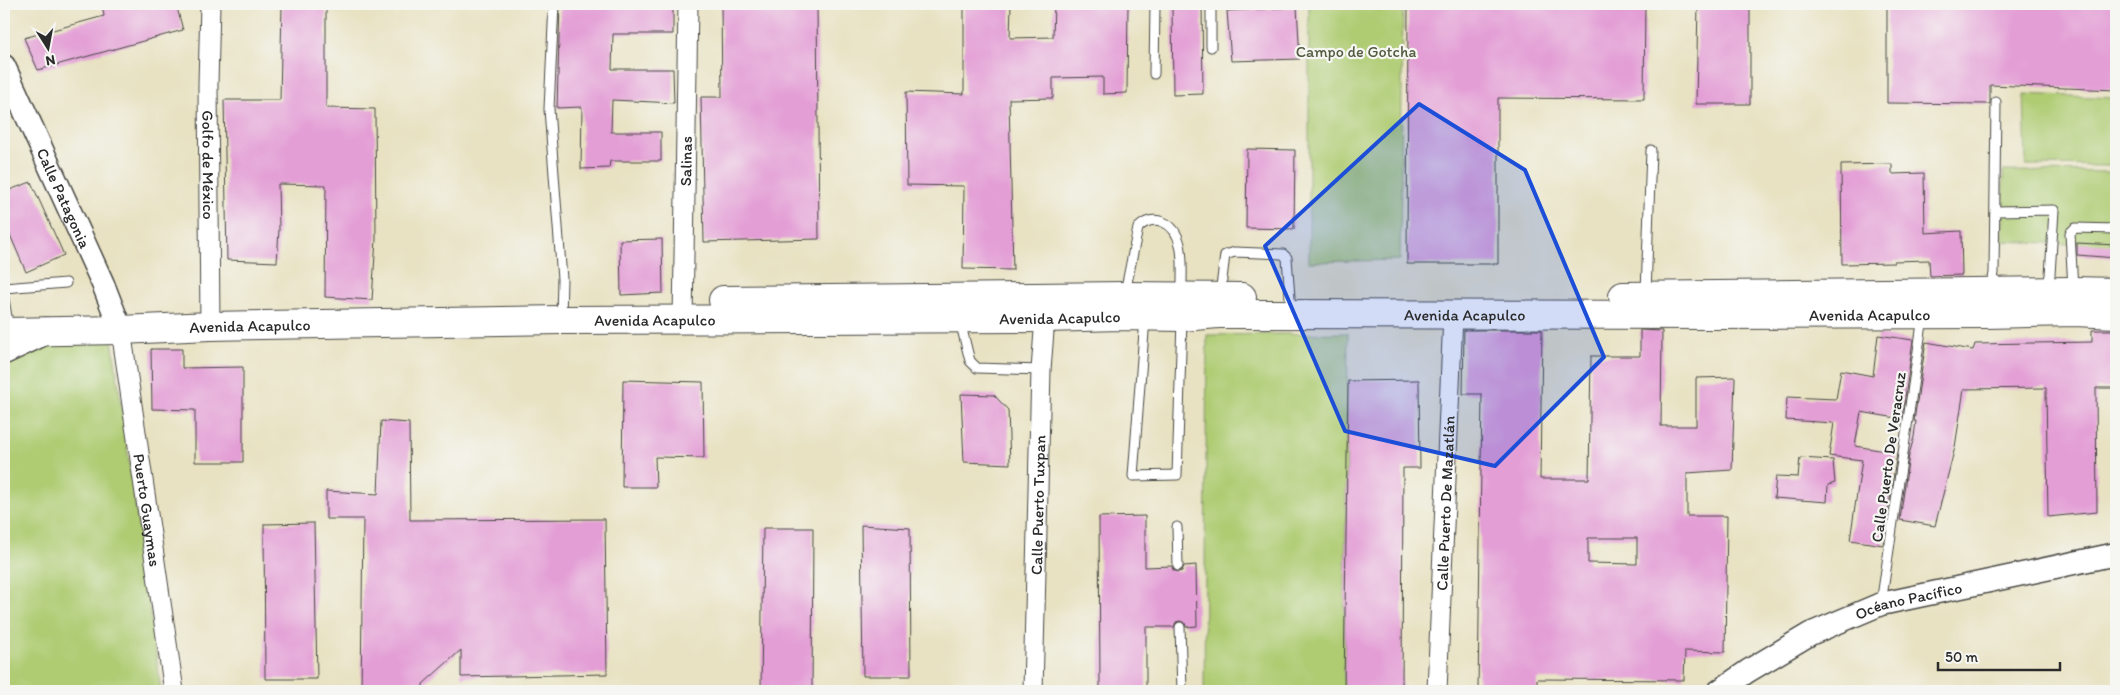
<svg xmlns="http://www.w3.org/2000/svg" width="2120" height="695" viewBox="0 0 2120 695" font-family="Itim,sans-serif">
	<rect width="100%" height="100%" fill="#f6f6f2"/>
	<filter id="ink" filterUnits="userSpaceOnUse"><feTurbulence type="fractalNoise" baseFrequency=".02" numOctaves="2"/><feDisplacementMap in="SourceGraphic" scale="10" xChannelSelector="R" yChannelSelector="G"/><feConvolveMatrix kernelMatrix="1 2 1 2 8 2 1 2 1" color-interpolation-filters="sRGB"/></filter>
	<filter id="wash" filterUnits="userSpaceOnUse"><feTurbulence type="fractalNoise" baseFrequency=".0096" numOctaves="4" result="noise"/><feDisplacementMap in="SourceGraphic" scale="20" xChannelSelector="R" yChannelSelector="G"/><feGaussianBlur stdDeviation="1.12" result="paint"/><feColorMatrix in="noise" values="0 0 0 0 0 0 0 0 0 0 0 0 0 0 0 0 0 1.4 0 .05"/><feComposite in="paint" operator="in"/></filter>
	<g filter="url(#wash)">
		<rect width="100%" height="100%" fill="#e8e2c2"/>
		<path fill="#afcc73" stroke="#6d7c4f" d="M1309 4H1403L1400 260 1309 262Z
			M2024 94 2116 98V166L2026 165Z
			M2003 171 2116 172V246L2003 241Z
			M1348 333 1344 691H1204L1207 335Z
			M112 339 161 691H4V369L38 341Z"/>
		<g id="blocks">
			<path fill="#e39ed5" fill-rule="evenodd" d="M102 4H176L183 30 38 70 24 38 104 16Z
				M282 4H326V108L375 109 376 239 372 300 325 297 326 185 278 184 279 229 277 262 227 260 224 100H280Z
				M560 4H673V34H613L612 69H673L674 103 612 100 611 132H661V161H610L609 168 581 169 582 107 557 108Z
				M721 4H817L819 239 704 242 701 97H722Z
				M964 4H1011L1010 38 1053 37 1054 4H1128L1127 93 1103 94V77L1053 78V98L1009 99 1013 270 963 269 964 186 907 185 906 92 964 94Z
				M1172 4H1202L1203 94 1173 95Z
				M1408 4H1645L1644 99 1498 98V264H1407Z
				M1698 4H1750V104H1696Z
				M1887 4H2116V90L1990 85V104L1887 103Z
				M1297 7 1300 59 1231 61 1227 11Z
				M1247 149 1295 150 1294 229 1246 228Z
				M1892 164V174L1924 173 1925 233 1961 231 1962 275 1930 276 1929 260 1894 261V263L1842 264 1841 165Z
				M31 182 64 255 26 272 4 221V192Z
				M662 239 663 293 621 295 620 240Z
				M2077 243 2116 245V258L2077 255Z
				M1464 330H1542L1540 479H1589L1591 356H1640V330L1662 331 1661 426H1696V378L1735 377 1732 470 1687 473V516H1727L1725 652 1685 651 1684 680 1537 679V691H1478L1482 394H1463ZM1588 538H1637V564L1588 563Z
				M2092 330H2116V388H2096L2097 512 2048 517 2046 388 1964 389 1955 447 1935 526 1900 520 1909 455 1914 437 1916 421H1914L1926 342 1973 350 1975 344 2092 342Z
				M1878 335 1913 340 1902 419 1861 412 1855 446 1897 453 1883 545 1850 540 1862 460 1829 456 1834 423 1786 420 1787 397 1836 399 1841 370 1873 376Z
				M151 349H182V368L243 367V462H195V410L152 409Z
				M623 380 703 382 704 458 655 457 656 487H622Z
				M1419 380 1420 468H1403L1402 691H1344L1348 381Z
				M961 394 994 395 1008 410 1010 464 964 462Z
				M381 421 409 423 410 520 605 519 607 674 461 677V650L423 684V691H361L363 519H326V491L378 494Z
				M1800 458 1833 460 1835 483 1828 485 1827 502 1774 498 1776 476 1798 477Z
				M1145 516V567L1172 566 1173 570 1178 572 1182 571 1184 566 1196 565 1197 626 1186 627 1185 623 1180 621 1176 622 1174 627H1146V689H1100L1099 517Z
				M314 523 317 679H265L264 524Z
				M861 525 910 528 911 676H863Z
				M763 528H813L812 691H761Z"/>
		</g>
	</g>
	<g filter="url(#ink)">
		<use href="#blocks" fill-opacity="0" stroke="#474642" stroke-width="1"/>
		<g fill="none" stroke-linecap="round" stroke-linejoin="round">
			<g stroke="#474642" stroke-width="11">
				<path id="service" d="M554 4 549 109 562 279 561 318
					M1211 47V4
					M1154 74 1155 4
					M1995 211 2054 210 2050 275 2047 288
					M4 288 66 283
					M2073 289 2070 233 2075 228 2116 229
					M1991 290 1994 273 1996 102
					M2113 290 2116 268
					M1125 293 1138 228C1145 221 1153 218 1163 222 1188 232 1181 272 1182 294
					M1646 293 1651 150
					M1220 295 1225 255 1235 252 1283 254 1287 258 1291 311
					M4 299 9 329
					M1145 319 1133 476 1177 475 1182 320
					M960 321 970 361 977 368 1041 370
					M1177 527 1178 566
					M1881 604 1923 317
					M1180 627 1182 691"/>
			</g>
			<g stroke="#474642" stroke-width="21">
				<g id="minor">
					<path id="s1" d="M210 4 208 85 210 326"/>
					<path id="s2" d="M683 320 688 4"/>
					<path id="s3" d="M121 330 174 691"/>
					<path id="s4" d="M1033 691 1041 370 1045 318"/>
					<path id="s5" d="M1437 691 1453 315"/>
				</g>
			</g>
			<g stroke="#474642" stroke-width="25">
				<g id="tertiary">
					<path id="s6" d="M4 66 103 284 121 330"/>
					<path id="s7" d="M1719 691 1748 671 1810 634 1881 604 2116 554"/>
				</g>
			</g>
			<g stroke="#474642" stroke-width="29">
				<path id="secondary" d="M4 351 46 331"/>
			</g>
			<g stroke="#474642" stroke-width="30">
				<g id="primary">
					<path d="M1623 296 2073 291 2116 292"/>
					<path d="M723 300 1125 296 1242 297"/>
					<path id="s8" d="M4 332 121 330 210 326 560 320 1045 318 1120 316 1182 317 1218 314 1714 315 1987 314 2075 312 2116 314"/>
				</g>
			</g>
			<use href="#service" stroke="#fff" stroke-width="9"/>
			<use href="#minor" stroke="#fff" stroke-width="19"/>
			<use href="#tertiary" stroke="#fff" stroke-width="22"/>
			<use href="#secondary" stroke="#fff" stroke-width="26"/>
			<use href="#primary" stroke="#fff" stroke-width="28"/>
		</g>
	</g>
	<path fill="#1d4ed8" fill-opacity="0.2" stroke="#1d4ed8" stroke-width="4" stroke-linejoin="round" d="M1419 104 1525 170 1604 357 1495 466 1345 431 1265 246Z"/>
	<g text-anchor="middle" stroke-width="4.5" stroke-linejoin="round" paint-order="stroke">
		<g font-size="16" fill="#535b41" stroke="#f6f6f2">
			<text x="1356" y="57">Campo de Gotcha</text>
		</g>
		<g font-size="16" fill="#2b2b2b" stroke="#f6f6f2">
			<text dy="6" stroke="none"><textPath href="#s2" startOffset="159">Salinas</textPath></text>
			<text dy="6" stroke="none"><textPath href="#s1" startOffset="161">Golfo de México</textPath></text>
			<text dy="6" stroke="none"><textPath href="#s6" startOffset="145">Calle Patagonia</textPath></text>
			<text dy="6" stroke="none"><textPath href="#s8" startOffset="1866">Avenida Acapulco</textPath></text>
			<text dy="6" stroke="none"><textPath href="#s8" startOffset="1461">Avenida Acapulco</textPath></text>
			<text dy="6" stroke="none"><textPath href="#s8" startOffset="1056">Avenida Acapulco</textPath></text>
			<text dy="6" stroke="none"><textPath href="#s8" startOffset="651">Avenida Acapulco</textPath></text>
			<text dy="6" stroke="none"><textPath href="#s8" startOffset="246">Avenida Acapulco</textPath></text>
			<text transform="translate(1888 457) rotate(-82)" y="6">Calle Puerto De Veracruz</text>
			<text dy="6" stroke="none"><textPath href="#s5" startOffset="188">Calle Puerto De Mazatlán</textPath></text>
			<text dy="6" stroke="none"><textPath href="#s4" startOffset="186">Calle Puerto Tuxpan</textPath></text>
			<text dy="6" stroke="none"><textPath href="#s3" startOffset="182">Puerto Guaymas</textPath></text>
			<text dy="6" stroke="none"><textPath href="#s7" startOffset="212">Océano Pacífico</textPath></text>
		</g>
	</g>
	<rect width="2120" height="695" fill="none" stroke="#f6f6f2" stroke-width="20"/>
	<g transform="translate(48 48) rotate(169)" stroke="#f6f6f2" stroke-width="4" paint-order="stroke">
	<path d="M0-4L9 19L0 12L-9 19Z" fill="#2b2b2b"/>
	<text y="-8" font-size="14" font-weight="bold" text-anchor="middle" fill="#2b2b2b">N</text>
	</g>
	<path d="M1938 662v8h122v-8" fill="none" stroke="#2b2b2b" stroke-width="2.5"/>
	<text x="1945" y="662" font-size="15" fill="#2b2b2b" stroke="#f6f6f2" stroke-width="4" paint-order="stroke">50 m</text>
</svg>
